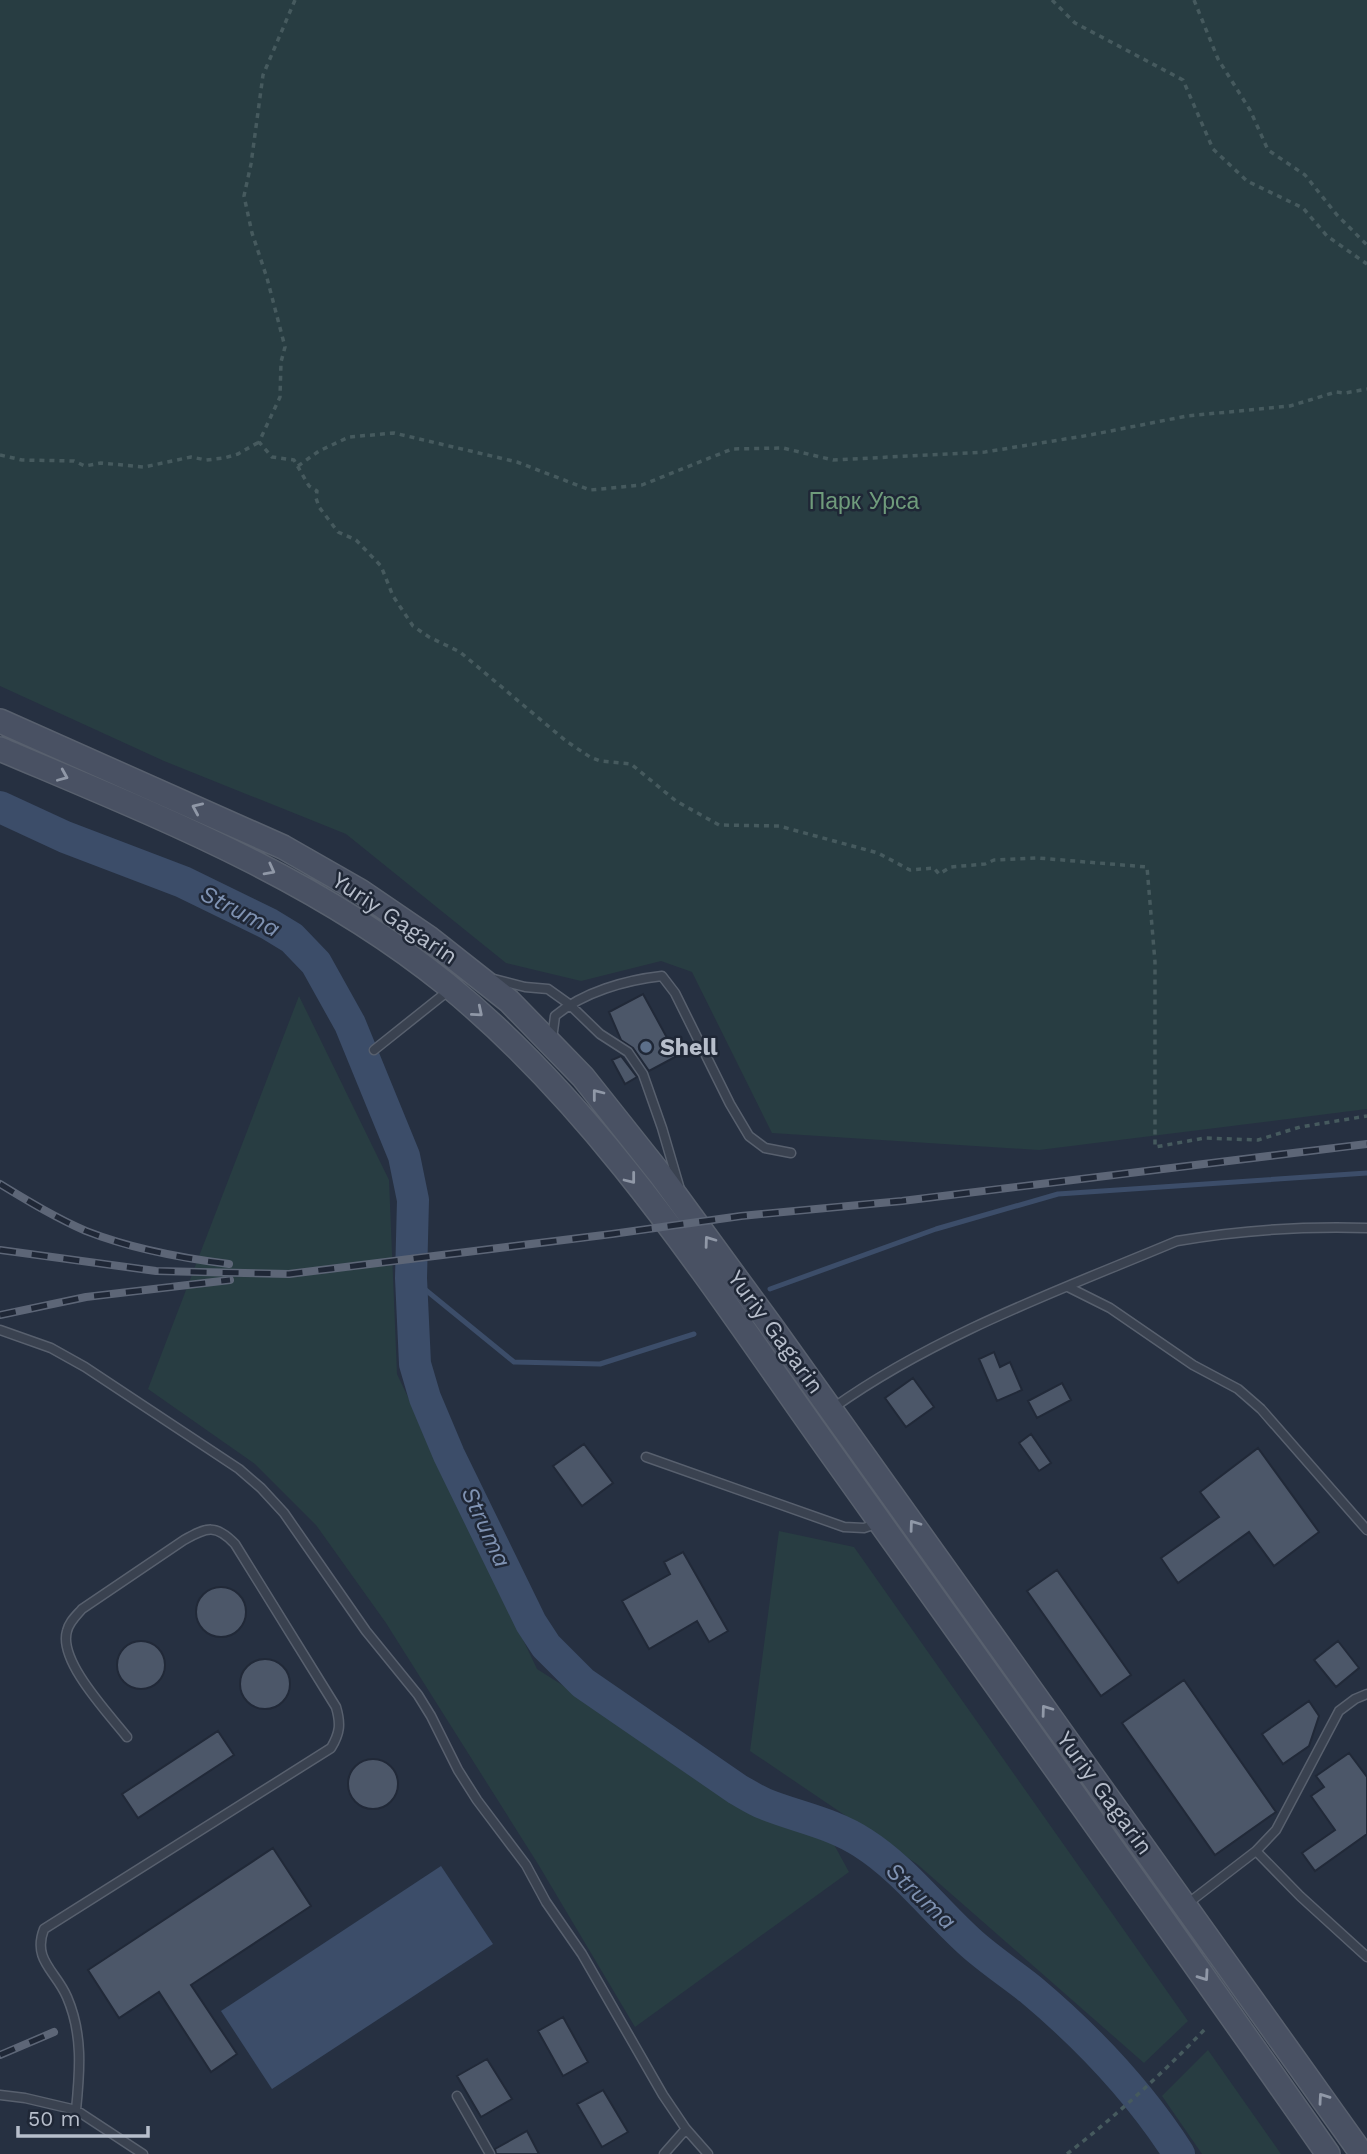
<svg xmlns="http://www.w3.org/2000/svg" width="1367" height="2154" viewBox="0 0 1367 2154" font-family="'Work Sans',sans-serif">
	<rect width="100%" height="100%" fill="#263041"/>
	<path fill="#283d42" d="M0 0H1367V1109L1039 1150 772 1133 692 972 661 961 581 981 506 963 346 834 164 761 0 686Z
		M299 996 389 1180 397 1374 537 1669 772 1818 831 1839 849 1872 635 2027 538 1864 386 1623 316 1525 255 1464 148 1389Z
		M779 1531 854 1547 1188 2021 1144 2063 917 1864 750 1751Z
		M1208 2050 1281 2154H1202L1162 2096Z"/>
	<path fill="#3c4d69" d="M441 1866 493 1944 272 2089 221 2011Z"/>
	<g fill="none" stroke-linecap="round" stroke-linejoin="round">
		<path stroke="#3c4d69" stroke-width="5" d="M411 1278 514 1362 600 1364 694 1334
			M770 1289 936 1229 1058 1194 1367 1173"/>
		<path stroke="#3c4d69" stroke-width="32" d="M0 807 65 837 183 882 269 924 292 938 316 963 350 1024 404 1156 413 1200 411 1278 415 1364 425 1398 449 1455 531 1623 546 1646 583 1683 737 1789C746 1794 755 1800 765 1804 797 1817 833 1823 863 1843 904 1869 935 1911 972 1944 990 1960 1011 1974 1030 1989 1086 2036 1140 2093 1179 2154"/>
	</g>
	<path fill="#4c5769" stroke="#212938" stroke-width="2" d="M643 994 677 1056 649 1071 633 1048 621 1040 609 1012Z
		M621 1056 637 1077 625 1084 612 1060Z
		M994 1352 1000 1367 1010 1362 1022 1390 997 1401 979 1359Z
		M913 1378 934 1407 906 1427 885 1398Z
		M1062 1383 1071 1400 1037 1418 1028 1401Z
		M1031 1434 1051 1463 1039 1471 1019 1443Z
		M584 1444 613 1483 582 1506 553 1466Z
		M1258 1448 1319 1532 1274 1566 1249 1532 1178 1583 1161 1558 1219 1517 1200 1492Z
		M683 1552 728 1631 709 1642 697 1621 649 1649 622 1601 670 1574 664 1562Z
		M1057 1570 1131 1675 1101 1696 1027 1591Z
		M196 1612a25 25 0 1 1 50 0a25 25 0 1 1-50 0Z
		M117 1665a24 24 0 1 1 48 0a24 24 0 1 1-48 0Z
		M1338 1641 1359 1668 1336 1687 1314 1660Z
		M240 1684a25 25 0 1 1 50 0a25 25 0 1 1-50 0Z
		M1184 1680 1276 1812 1215 1855 1122 1723Z
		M1309 1701 1319 1716 1309 1746 1283 1764 1262 1734Z
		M218 1731 234 1755 138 1818 122 1794Z
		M1349 1753 1367 1777V1834L1315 1871 1302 1853 1335 1830 1311 1796 1324 1787 1316 1776Z
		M348 1784a25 25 0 1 1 50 0a25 25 0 1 1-50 0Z
		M273 1848 311 1906 191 1985 237 2054 211 2072 159 1992 119 2018 88 1970Z
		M563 2017 588 2062 563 2076 538 2031Z
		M487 2059 512 2099 481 2117 457 2076Z
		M603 2090 628 2132 602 2147 577 2104Z
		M527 2131 539 2154H496L495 2149Z"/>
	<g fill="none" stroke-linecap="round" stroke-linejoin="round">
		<g stroke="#58606e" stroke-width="11">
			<path id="lane" d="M494 979 525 987 548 989 569 1004 600 1034 628 1052 643 1074 662 1128 679 1186
				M552 1039 555 1016C583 992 626 980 662 976L675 993 730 1104 749 1136 765 1148 791 1153
				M374 1050 448 991
				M1068 1287 1110 1308 1193 1365 1238 1389 1261 1409 1367 1530
				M0 1330 51 1348 85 1367 239 1469 261 1488 284 1513 366 1631 418 1695 431 1716 458 1770 477 1800 526 1865 546 1902 582 1954 663 2095 686 2129 708 2154
				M833 1408C937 1334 1060 1290 1177 1241 1241 1230 1303 1226 1367 1228
				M646 1457 844 1527 864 1528 879 1523
				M1256 1851 1300 1896 1367 1957
				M1187 1904 1256 1851 1276 1830 1339 1711 1355 1699 1367 1694
				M0 2095 25 2098 76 2110 143 2154
				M457 2096 490 2154
				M76 2110C80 2071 83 2034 67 1997 56 1971 32 1960 44 1929L331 1748C340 1733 341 1724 336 1707L235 1544C216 1524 207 1527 184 1540L82 1609C76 1616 69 1622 67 1631 58 1661 109 1714 127 1737
				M664 2154 686 2129"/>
		</g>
		<g stroke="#58606e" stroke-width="26">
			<path id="secondary" d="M0 721 283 847 360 891 429 938 509 1001 583 1077 660 1174 774 1330 1362 2154
				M0 749C155 815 314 877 446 984 606 1114 721 1300 840 1466 1003 1695 1167 1923 1328 2154"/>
		</g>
		<path stroke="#465a5e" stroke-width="3.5" stroke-dasharray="5 5" stroke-linecap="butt" d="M295 0 263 75 251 164 244 196 252 233 267 278 285 347 281 362 280 397 259 442 272 457 294 460 309 486 317 491 316 498 319 507 338 532 356 540 381 566 393 596 413 626 429 637 460 652 566 741 590 757 600 761 631 764 676 801 719 825 779 826 878 853 910 870 934 868 939 874 951 867 985 864 994 860 1038 858 1147 867 1155 962V1147L1205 1138 1258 1140 1300 1127 1367 1116
			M1052 0 1075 23 1183 80 1213 149 1247 181 1303 208 1327 236 1367 264
			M1194 0 1218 59 1250 110 1268 150 1305 175 1337 215 1367 245
			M0 455 22 460 74 461 85 466 101 463 144 467 191 457 206 460 224 458 238 454 259 442
			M298 466 319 451 349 437 394 433 517 462 590 490 642 485 732 449 783 448 833 460 985 452 1090 435 1187 416 1290 406 1336 392 1345 393 1367 389
			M1067 2154C1117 2115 1163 2073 1207 2027"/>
		<use href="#lane" stroke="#3a4250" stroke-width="8"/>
		<use href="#secondary" stroke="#495163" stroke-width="23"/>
		<g stroke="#5d6677" stroke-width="8">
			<path id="rail" d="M0 1184C28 1201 56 1218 86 1231 132 1249 181 1258 229 1264
				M0 1250 156 1271 289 1274 612 1234 741 1216 902 1201 1367 1144
				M0 1315 86 1297 230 1280
				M0 2055 54 2032"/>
		</g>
		<use href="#rail" stroke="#1f2736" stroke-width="5" stroke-dasharray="16" stroke-linecap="butt"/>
	</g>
	<defs><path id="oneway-chevron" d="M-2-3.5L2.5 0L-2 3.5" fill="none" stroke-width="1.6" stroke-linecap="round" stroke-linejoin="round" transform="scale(1.75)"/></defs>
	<g stroke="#9098a7">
		<use href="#oneway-chevron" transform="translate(63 776) rotate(23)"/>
		<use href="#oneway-chevron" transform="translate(197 808) rotate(-156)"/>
		<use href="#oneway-chevron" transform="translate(270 870) rotate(28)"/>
		<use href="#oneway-chevron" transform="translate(478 1012) rotate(40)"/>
		<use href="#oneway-chevron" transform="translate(597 1094) rotate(-128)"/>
		<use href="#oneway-chevron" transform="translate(631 1179) rotate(52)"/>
		<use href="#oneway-chevron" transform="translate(709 1241) rotate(-126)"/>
		<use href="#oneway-chevron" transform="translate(914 1525) rotate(-126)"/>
		<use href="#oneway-chevron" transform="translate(1046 1710) rotate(-126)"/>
		<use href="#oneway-chevron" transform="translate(1204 1976) rotate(55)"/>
		<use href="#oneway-chevron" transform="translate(1323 2098) rotate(-125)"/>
	</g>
	<circle fill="#5c6f8a" stroke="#1f2736" stroke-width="2.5" cx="646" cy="1047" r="7"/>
	<g text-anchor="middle" stroke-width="5" stroke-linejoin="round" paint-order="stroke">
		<g font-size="23" fill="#6f9b7b" stroke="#1f2736">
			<text x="864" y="509">Парк Урса</text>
		</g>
		<g font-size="23" fill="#b7becb" stroke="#1f2736">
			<text transform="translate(395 918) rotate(34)" y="8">Yuriy Gagarin</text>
			<text transform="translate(776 1332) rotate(54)" y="8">Yuriy Gagarin</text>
			<text transform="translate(1105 1793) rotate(54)" y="8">Yuriy Gagarin</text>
		</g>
		<g font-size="23" font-weight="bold" fill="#b7becb" stroke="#1f2736" text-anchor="start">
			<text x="660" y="1055">Shell</text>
		</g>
		<g font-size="24" font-style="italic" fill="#7f92b2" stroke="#1f2736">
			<text transform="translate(240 911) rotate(27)" y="8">Struma</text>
			<text transform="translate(486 1527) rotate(65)" y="8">Struma</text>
			<text transform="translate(921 1896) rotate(43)" y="8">Struma</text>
		</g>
	</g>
	<path d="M18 2126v10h130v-10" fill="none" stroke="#b7becb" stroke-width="3.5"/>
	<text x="28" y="2126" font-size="21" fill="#b7becb" stroke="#1f2736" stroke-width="5" paint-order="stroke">50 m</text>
</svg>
